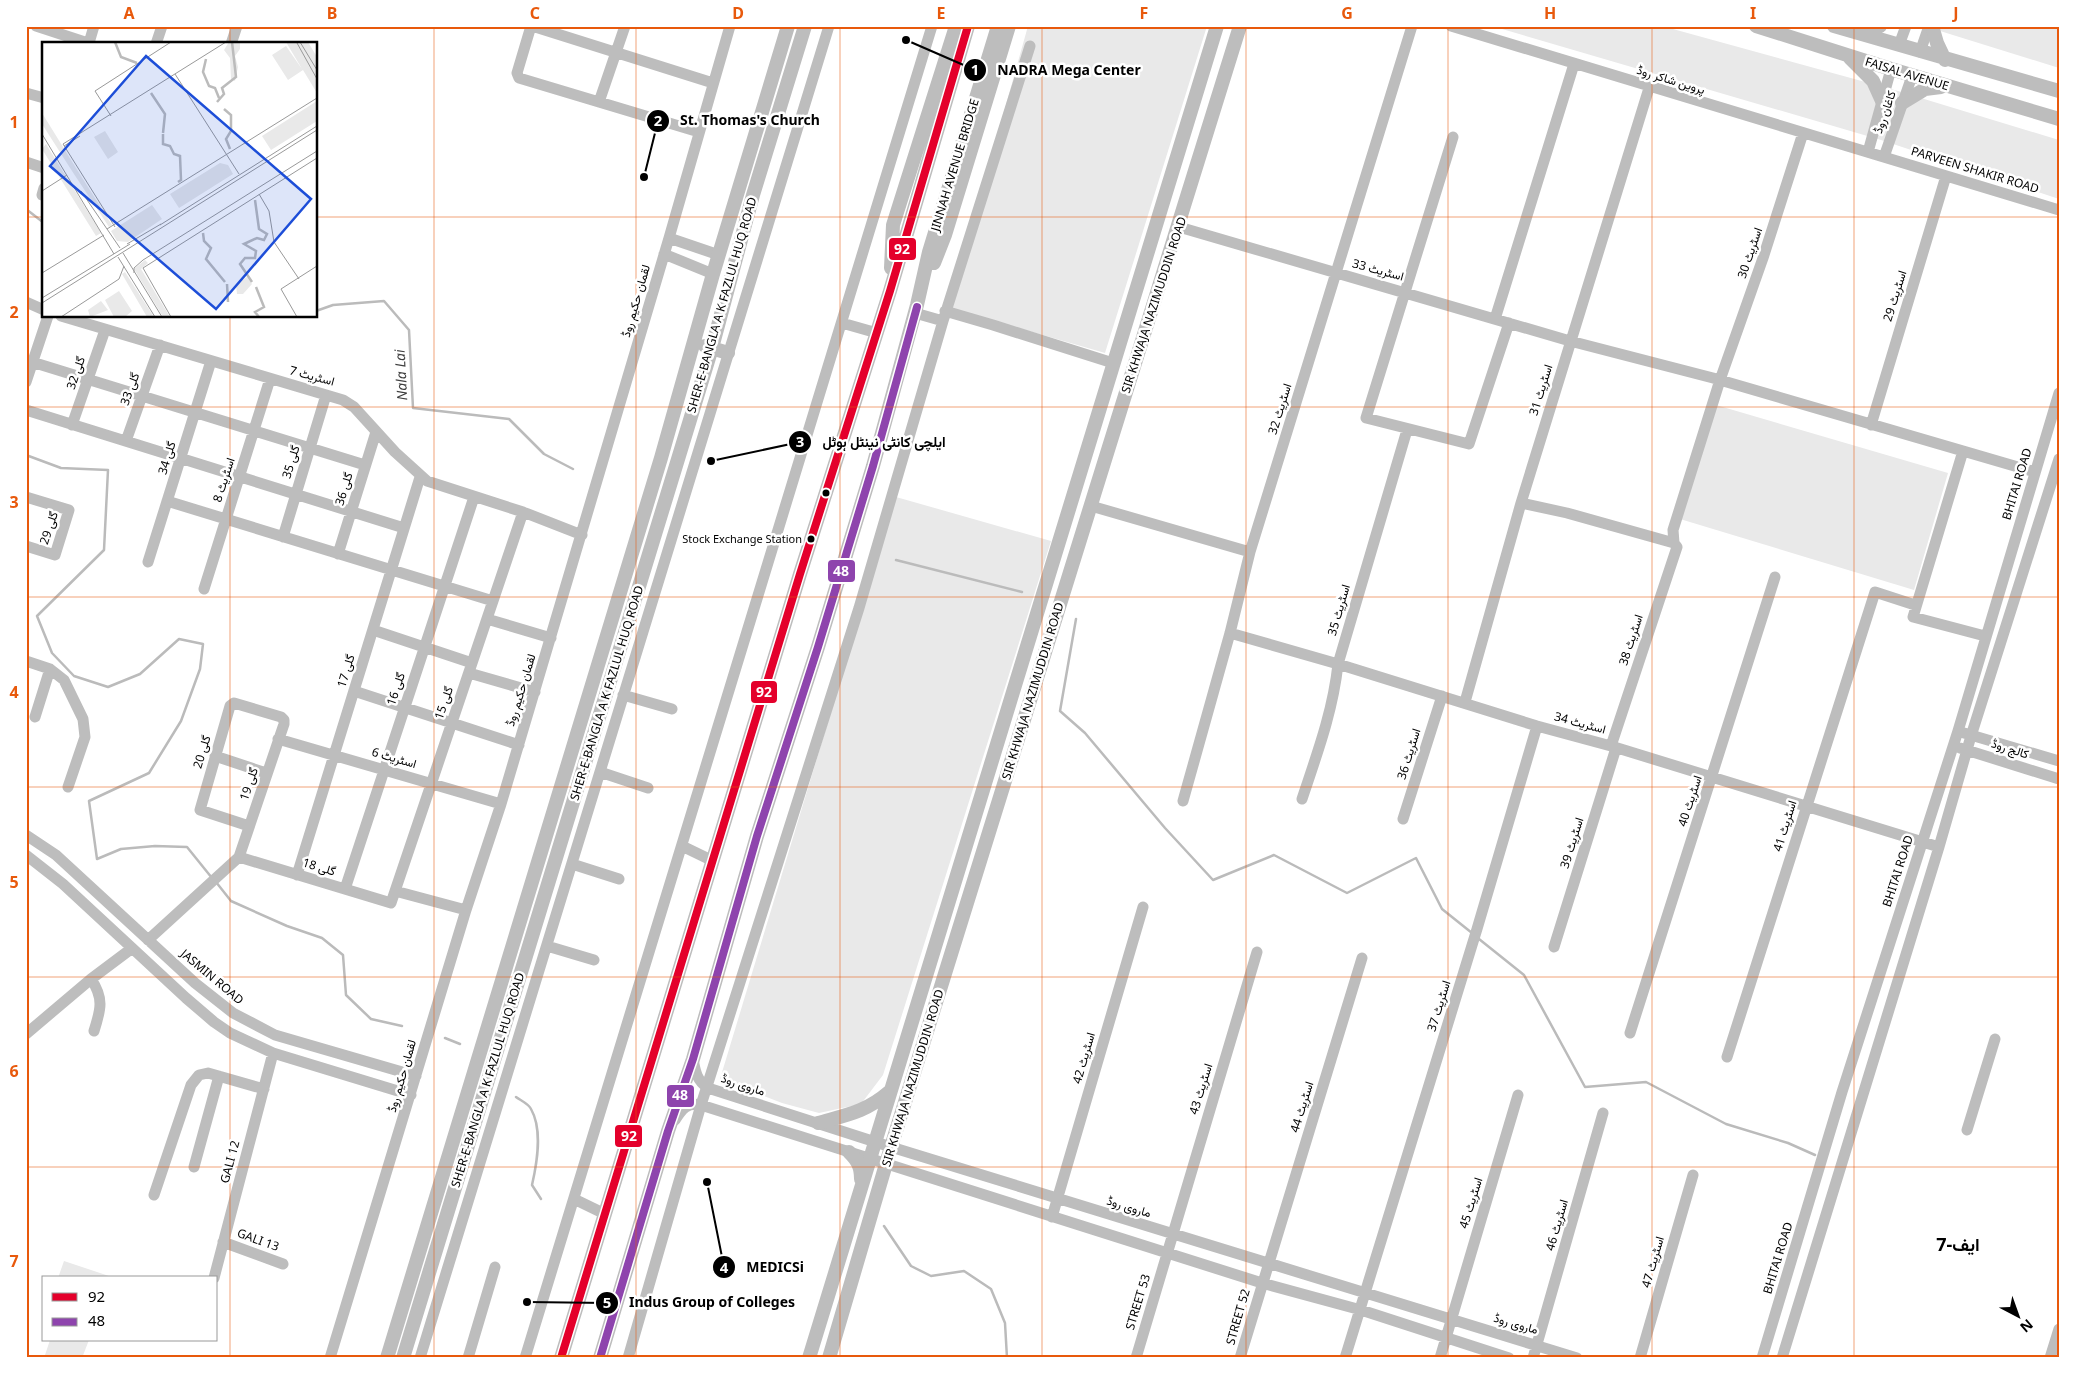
<svg xmlns="http://www.w3.org/2000/svg" width="2085" height="1384" viewBox="0 0 2085 1384" font-family="'Noto Sans',Vazirmatn,sans-serif">
	<rect width="100%" height="100%" fill="#fff"/>
	<path fill="#e9e9e9" d="M1028 26H1207L1105 353 949 308Z
		M1492 26H1662L1898 91 2059 140V199L1881 140Z
		M1924 26H2059V68Z
		M1716 405 1948 473 1914 590 1680 519Z
		M896 497 1051 541 883 1075 861 1104 819 1113 782 1103 720 1079Z
		M64 1261 112 1277 58 1278Z
		M50 1340H89L82 1358H44Z"/>
	<g fill="none" stroke-linecap="round" stroke-linejoin="round">
		<path stroke="#bbb" stroke-width="2.5" d="M26 209 44 223
			M316 311 333 305 384 301 409 330 413 408 509 419 544 454 573 469
			M26 455 61 468 108 470 104 550 37 616 52 653 74 676 108 687 140 674 179 639 203 644 200 669 181 721 149 773 89 801 97 859 121 849 155 846 187 847 212 878
			M896 560 1022 592
			M1076 619 1060 711 1085 733 1165 828 1213 880 1274 855 1347 893 1416 858 1442 909 1472 933
			M216 882 231 901 287 926 322 938 343 955 346 995 371 1019 402 1026
			M1479 939 1524 975 1585 1087 1646 1082 1726 1124 1788 1143 1815 1155
			M445 1038 460 1044
			M516 1097C520 1100 529 1104 531 1109 543 1130 537 1163 532 1185L541 1199
			M884 1226 911 1266 931 1276 964 1271 991 1289 1005 1323 1007 1358"/>
		<path stroke="#bdbdbd" stroke-width="11" d="M36 26 91 44
			M531 26 517 73 519 78 699 132
			M532 26 713 83
			M1451 26 2059 210
			M89 43 94 26
			M156 44 162 26
			M231 44 237 26
			M1899 45 1906 26
			M1920 52 1929 26
			M26 93 44 98
			M599 102 625 26
			M1453 137 1366 418 1469 444 1509 323
			M1868 152 1891 69
			M1884 157 1912 76
			M26 162 44 168
			M42 195 44 188
			M1179 227 1570 341 1713 378 2035 472
			M669 238 719 255
			M664 254 713 274
			M26 302 44 310
			M945 311 993 325 1113 363
			M915 313 943 321
			M61 316 343 400 354 407 395 452 427 481 523 512 582 535
			M1495 319 1574 64
			M842 323 877 333
			M32 362 365 465
			M26 382 48 316
			M26 410 404 528
			M72 425 105 330
			M1871 425 1946 176
			M126 441 160 345
			M1963 451 1913 617 1985 636
			M26 497 69 510 55 555 26 546
			M167 501 493 601
			M1521 503 1567 513 1674 543
			M1091 506 1250 552
			M283 537 326 395
			M338 554 376 432
			M148 562 211 361
			M204 589 270 379
			M487 619 551 638
			M373 630 472 663
			M1230 633 1338 664 1537 726 1611 746 1939 847
			M26 661 50 669 64 680 83 719 85 737 68 787
			M469 673 535 692
			M354 691 519 745
			M623 695 672 709
			M1465 702 1521 503 1649 88
			M35 717 50 669
			M1964 733 2059 761
			M278 739 501 804
			M1611 746 1677 547 1674 543 1673 530 1720 380 1763 258 1803 133
			M1960 748 2059 779
			M215 756 266 773
			M600 772 648 788
			M1302 799C1317 754 1333 711 1338 664L1407 430
			M1183 801 1230 633 1250 552 1412 26
			M1403 819 1442 696
			M26 835 56 855 195 983 233 1013 275 1035 416 1076
			M682 846 713 861
			M26 855 63 884 186 998 214 1022 230 1033 273 1053 411 1095
			M239 857 391 903 523 512
			M572 864 619 879
			M297 875 420 477
			M345 889 474 497
			M395 891 466 910
			M148 940 239 857 284 724V720L281 717 234 703 230 706 200 810 249 826
			M547 946 594 960
			M1554 947 1616 748
			M91 979C104 998 101 1009 94 1031
			M1630 1033 1775 577
			M26 1034 91 979 131 949
			M1727 1057 1875 592 1915 605
			M693 1059C695 1071 697 1081 708 1088L891 1147 1577 1358
			M675 1120C682 1109 687 1102 701 1105L1262 1283 1361 1310 1509 1358
			M1967 1130 1995 1039
			M194 1167 219 1076
			M154 1195 191 1085 199 1075 208 1073 264 1089
			M574 1199 605 1214
			M1052 1217 1143 907
			M223 1242 283 1264
			M214 1278 273 1053
			M330 1358 466 910 501 804 669 238 730 26
			M420 1358 829 26
			M468 1358 495 1267
			M525 1358 932 26
			M628 1358 701 1105 859 608 943 321 1030 46
			M1136 1358 1257 952
			M1240 1358 1362 958
			M1345 1358 1477 929 1537 726
			M1440 1358 1518 1095
			M1533 1358 1603 1113
			M1640 1358 1693 1175
			M1762 1358 1842 1092 1958 731 2059 393
			M1782 1358 1939 847 1971 736 2059 459
			M2050 1358 2059 1329"/>
		<path stroke="#bdbdbd" stroke-width="14" d="M1756 26 1891 69 2059 119
			M1834 26 2059 91
			M1932 26 1937 43 1945 60
			M1854 30 1880 26
			M1850 58 1873 81 1882 101
			M1902 103 1925 89 1941 87
			M934 263 945 235 1009 26
			M891 268 893 225 956 26
			M705 346 728 353
			M818 1123C846 1115 866 1112 889 1092
			M849 1152C858 1161 861 1167 861 1179
			M387 1358 661 458 713 274 788 26
			M403 1358 712 348 753 195 805 26
			M561 1358 800 574 890 291 968 26
			M600 1358 668 1131 693 1059 757 836 818 647 873 466 917 305 929 252 998 26
			M809 1358 1217 26
			M829 1358 891 1147 1240 26"/>
		<g stroke="#fff" stroke-width="11">
			<path id="bus-1" d="M561 1358 800 574 890 291 968 26"/>
		</g>
		<g stroke="#fff" stroke-width="11">
			<path id="bus-2" d="M600 1358 668 1131 693 1059 757 836 818 647 873 466 917 307"/>
		</g>
		<use href="#bus-1" stroke="#e4002b" stroke-width="8"/>
		<use href="#bus-2" stroke="#8e44ad" stroke-width="8"/>
	</g>
	<path fill="none" stroke="#e8590c" stroke-width="1" stroke-opacity="0.55" d="M230 26V44M434 26V1358M636 26V1358M840 26V1358M1042 26V1358M1246 26V1358M1448 26V1358M1652 26V1358M1854 26V1358M26 217H44M316 217H2059M230 316V1358M26 407H2059M26 597H2059M26 787H2059M26 977H2059M26 1167H2059"/>
	<g fill="#000" stroke="#fff" stroke-width="2">
		<circle cx="826" cy="493" r="4.5"/>
		<circle cx="811" cy="539" r="4.5"/>
	</g>
	<g text-anchor="middle" stroke-width="5" stroke-linejoin="round" paint-order="stroke">
		<g font-size="11" fill="#000" stroke="#fff" text-anchor="end">
			<text x="802" y="543">Stock Exchange Station</text>
		</g>
		<g font-size="12" fill="#000" stroke="#fff">
			<text transform="translate(1907 74) rotate(17)" y="4">FAISAL AVENUE</text>
			<text transform="translate(1671 80) rotate(17)" y="4">پروین شاکر روڈ</text>
			<text transform="translate(1885 112) rotate(-71)" y="4">کاغان روڈ</text>
			<text transform="translate(955 165) rotate(-73)" y="4">JINNAH AVENUE BRIDGE</text>
			<text transform="translate(1975 170) rotate(17)" y="4">PARVEEN SHAKIR ROAD</text>
			<text transform="translate(1750 253) rotate(-71)" y="4">اسٹریٹ 30</text>
			<text transform="translate(1378 270) rotate(15)" y="4">اسٹریٹ 33</text>
			<text transform="translate(1895 296) rotate(-73)" y="4">اسٹریٹ 29</text>
			<text transform="translate(636 301) rotate(-74)" y="4">لقمان حکیم روڈ</text>
			<text transform="translate(722 305) rotate(-74)" y="4">SHER-E-BANGLA A K FAZLUL HUQ ROAD</text>
			<text transform="translate(1154 305) rotate(-72)" y="4">SIR KHWAJA NAZIMUDDIN ROAD</text>
			<text transform="translate(76 373) rotate(-71)" y="4">گلی 32</text>
			<text transform="translate(312 376) rotate(15)" y="4">اسٹریٹ 7</text>
			<text transform="translate(130 389) rotate(-70)" y="4">گلی 33</text>
			<text transform="translate(1541 390) rotate(-73)" y="4">اسٹریٹ 31</text>
			<text transform="translate(1280 409) rotate(-73)" y="4">اسٹریٹ 32</text>
			<text transform="translate(167 458) rotate(-73)" y="4">گلی 34</text>
			<text transform="translate(291 462) rotate(-73)" y="4">گلی 35</text>
			<text transform="translate(224 480) rotate(-72)" y="4">اسٹریٹ 8</text>
			<text transform="translate(2017 484) rotate(-73)" y="4">BHITAI ROAD</text>
			<text transform="translate(344 489) rotate(-73)" y="4">گلی 36</text>
			<text transform="translate(49 528) rotate(-72)" y="4">گلی 29</text>
			<text transform="translate(1339 610) rotate(-74)" y="4">اسٹریٹ 35</text>
			<text transform="translate(1631 640) rotate(-72)" y="4">اسٹریٹ 38</text>
			<text transform="translate(346 671) rotate(-73)" y="4">گلی 17</text>
			<text transform="translate(396 689) rotate(-72)" y="4">گلی 16</text>
			<text transform="translate(521 690) rotate(-73)" y="4">لقمان حکیم روڈ</text>
			<text transform="translate(1033 691) rotate(-73)" y="4">SIR KHWAJA NAZIMUDDIN ROAD</text>
			<text transform="translate(607 693) rotate(-73)" y="4">SHER-E-BANGLA A K FAZLUL HUQ ROAD</text>
			<text transform="translate(444 703) rotate(-71)" y="4">گلی 15</text>
			<text transform="translate(1580 723) rotate(15)" y="4">اسٹریٹ 34</text>
			<text transform="translate(2010 749) rotate(18)" y="4">کالج روڈ</text>
			<text transform="translate(202 752) rotate(-73)" y="4">گلی 20</text>
			<text transform="translate(1409 754) rotate(-73)" y="4">اسٹریٹ 36</text>
			<text transform="translate(394 758) rotate(16)" y="4">اسٹریٹ 6</text>
			<text transform="translate(249 784) rotate(-72)" y="4">گلی 19</text>
			<text transform="translate(1690 801) rotate(-72)" y="4">اسٹریٹ 40</text>
			<text transform="translate(1785 826) rotate(-73)" y="4">اسٹریٹ 41</text>
			<text transform="translate(1572 843) rotate(-73)" y="4">اسٹریٹ 39</text>
			<text transform="translate(319 867) rotate(17)" y="4">گلی 18</text>
			<text transform="translate(1898 871) rotate(-72)" y="4">BHITAI ROAD</text>
			<text transform="translate(212 977) rotate(40)" y="4">JASMIN ROAD</text>
			<text transform="translate(1439 1006) rotate(-73)" y="4">اسٹریٹ 37</text>
			<text transform="translate(1084 1058) rotate(-74)" y="4">اسٹریٹ 42</text>
			<text transform="translate(402 1076) rotate(-74)" y="4">لقمان حکیم روڈ</text>
			<text transform="translate(913 1078) rotate(-73)" y="4">SIR KHWAJA NAZIMUDDIN ROAD</text>
			<text transform="translate(488 1080) rotate(-73)" y="4">SHER-E-BANGLA A K FAZLUL HUQ ROAD</text>
			<text transform="translate(743 1085) rotate(18)" y="4">ماروی روڈ</text>
			<text transform="translate(1201 1089) rotate(-73)" y="4">اسٹریٹ 43</text>
			<text transform="translate(1302 1107) rotate(-73)" y="4">اسٹریٹ 44</text>
			<text transform="translate(230 1162) rotate(-75)" y="4">GALI 12</text>
			<text transform="translate(1471 1203) rotate(-73)" y="4">اسٹریٹ 45</text>
			<text transform="translate(1129 1207) rotate(17)" y="4">ماروی روڈ</text>
			<text transform="translate(1557 1225) rotate(-74)" y="4">اسٹریٹ 46</text>
			<text transform="translate(258 1240) rotate(20)" y="4">GALI 13</text>
			<text transform="translate(1778 1258) rotate(-73)" y="4">BHITAI ROAD</text>
			<text transform="translate(1653 1262) rotate(-74)" y="4">اسٹریٹ 47</text>
			<text transform="translate(1138 1302) rotate(-73)" y="4">STREET 53</text>
			<text transform="translate(1238 1317) rotate(-74)" y="4">STREET 52</text>
			<text transform="translate(1516 1324) rotate(16)" y="4">ماروی روڈ</text>
		</g>
		<g font-size="14" font-style="italic" fill="#3f3f3f" stroke="#fff">
			<text transform="translate(401 375) rotate(-93)" y="5">Nala Lai</text>
		</g>
		<g font-size="18" font-weight="bold" fill="#000" stroke="#fff">
			<text x="1958" y="1251">ایف-7</text>
		</g>
	</g>
	<g transform="translate(42 42)">
		<rect width="275" height="275" fill="#fff"/>
		<path d="M187 0H198V7L193 14 196 25 193 39 189 37 188 16 182 8ZM244 0H266L275 15V51L261 28 246 38 230 13 244 4 260 27ZM275 59V79L229 108 220 94ZM0 71 34 126 70 183 67 185 30 129 0 82ZM63 89 76 110 66 117 52 95ZM4 102 59 191 54 194 0 107ZM178 121 186 123 191 132 137 166 128 152ZM110 163 120 177 86 200 75 199 69 189ZM103 218 106 221 99 227 128 275H121L92 227ZM83 230 112 275H105L80 232ZM205 235 210 242 201 252H195L194 242ZM77 249 90 269 83 275H72L63 258ZM59 259 66 268 48 275 46 268Z" fill="#e9e9e9"/>
		<path fill="none" stroke="#bbb" stroke-width="2.5" d="M73 0 79 15 95 21M164 17 161 30 167 44 173 46 177 56M109 51 123 72 121 91M175 60 182 52 180 46 194 35 190 0M182 67 189 73V89L184 97 188 107M121 92V102L128 104 132 112 138 114 139 138 136 140M161 191 162 199 169 206 164 217 183 240M210 240 198 222 203 216H213L214 209 202 202 215 196 222 198 225 192 217 187 213 158M185 242 186 260M214 245 222 265 213 270 217 275"/>
		<path fill="none" stroke="#999" stroke-width="1" d="M258 0 275 28M255 1 275 37M133 32 197 132M69 74 53 49 129 0M0 92 72 212M22 104 38 94M0 149 25 133M39 149 78 206M217 152 227 169 232 200 257 237M118 183 275 84M73 185 21 102 184 0M65 187 275 56M85 202 119 182M81 211 120 275M76 215 113 275M0 231 62 193M92 231V226L101 218 275 109M0 256 88 202M0 261 275 88M19 275 77 237 82 224M129 275 101 226 275 116M255 275 239 247 275 224"/>
		<path fill="#1d4ed8" fill-opacity="0.15" stroke="#1d4ed8" stroke-width="2.5" d="M104 14 269 157 174 267 8 124Z"/>
		<rect width="275" height="275" fill="none" stroke="#000" stroke-width="2.5"/>
	</g>
	<path fill="none" stroke="#000" stroke-width="2" d="M906 40L975 70M644 177L658 121M711 461L800 442M707 1182L724 1267M527 1302L607 1303"/>
	<g fill="#000" stroke="#fff" stroke-width="2">
		<circle cx="906" cy="40" r="5"/>
		<circle cx="644" cy="177" r="5"/>
		<circle cx="711" cy="461" r="5"/>
		<circle cx="707" cy="1182" r="5"/>
		<circle cx="527" cy="1302" r="5"/>
		<circle cx="975" cy="70" r="12"/>
		<circle cx="658" cy="121" r="12"/>
		<circle cx="800" cy="442" r="12"/>
		<circle cx="724" cy="1267" r="12"/>
		<circle cx="607" cy="1303" r="12"/>
	</g>
	<g font-size="15" text-anchor="middle" font-weight="bold" fill="#fff">
		<text x="975" y="75">1</text>
		<text x="658" y="126">2</text>
		<text x="800" y="447">3</text>
		<text x="724" y="1273">4</text>
		<text x="607" y="1308">5</text>
	</g>
	<g font-size="14" text-anchor="middle" font-weight="bold" fill="#000" stroke="#fff" stroke-width="5" stroke-linejoin="round" paint-order="stroke">
		<text x="1069" y="75">NADRA Mega Center</text>
		<text x="750" y="125">St. Thomas's Church</text>
		<text x="884" y="447">ایلچی کانٹی نینٹل ہوٹل</text>
		<text x="775" y="1272">MEDICSi</text>
		<text x="712" y="1307">Indus Group of Colleges</text>
	</g>
	<g stroke="#fff" stroke-width="2">
		<rect x="888" y="237" width="29" height="24" rx="5" fill="#e4002b"/>
		<rect x="827" y="559" width="29" height="24" rx="5" fill="#8e44ad"/>
		<rect x="750" y="680" width="28" height="24" rx="5" fill="#e4002b"/>
		<rect x="666" y="1084" width="29" height="24" rx="5" fill="#8e44ad"/>
		<rect x="614" y="1124" width="29" height="24" rx="5" fill="#e4002b"/>
	</g>
	<g font-size="14" text-anchor="middle" font-weight="bold" fill="#fff">
		<text x="902" y="254">92</text>
		<text x="841" y="576">48</text>
		<text x="764" y="697">92</text>
		<text x="680" y="1100">48</text>
		<text x="629" y="1141">92</text>
	</g>
	<rect width="2085" height="1384" fill="none" stroke="#ffffff" stroke-width="55"/>
	<rect x="42" y="1276" width="175" height="65" fill="#ffffff" stroke="#999999"/>
	<rect x="52" y="1293" width="25" height="8" fill="#e4002b" stroke="#999999"/>
	<text x="88" y="1302" font-size="15" fill="#000000">92</text>
	<rect x="52" y="1318" width="25" height="8" fill="#8e44ad" stroke="#999999"/>
	<text x="88" y="1326" font-size="15" fill="#000000">48</text>
	<g transform="translate(2018 1316) rotate(139)" stroke="#ffffff" stroke-width="4" paint-order="stroke">
	<path d="M0-4L9 19L0 12L-9 19Z" fill="#000000"/>
	<text y="-8" font-size="14" font-weight="bold" text-anchor="middle" fill="#000000">N</text>
	</g>
	<rect x="28" y="28" width="2030" height="1328" fill="none" stroke="#e8590c" stroke-width="2"/>
	<g font-size="16" text-anchor="middle" font-weight="bold" fill="#e8590c">
		<text x="129" y="19">A</text>
		<text x="332" y="19">B</text>
		<text x="535" y="19">C</text>
		<text x="738" y="19">D</text>
		<text x="941" y="19">E</text>
		<text x="1144" y="19">F</text>
		<text x="1347" y="19">G</text>
		<text x="1550" y="19">H</text>
		<text x="1753" y="19">I</text>
		<text x="1956" y="19">J</text>
		<text x="14" y="128">1</text>
		<text x="14" y="318">2</text>
		<text x="14" y="508">3</text>
		<text x="14" y="698">4</text>
		<text x="14" y="888">5</text>
		<text x="14" y="1077">6</text>
		<text x="14" y="1267">7</text>
	</g>
</svg>
